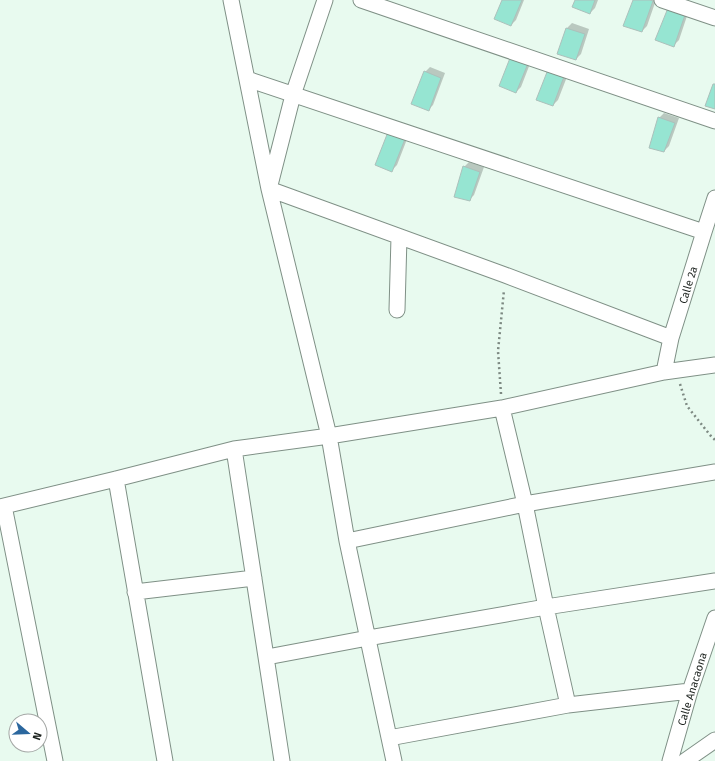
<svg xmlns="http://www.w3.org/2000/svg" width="715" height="761" viewBox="0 0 715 761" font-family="'Fira Sans',sans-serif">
	<rect width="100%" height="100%" fill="#e8faef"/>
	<path fill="#0003" d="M503 0H524L516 20 511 25Z
		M576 0H598L595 8 590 13Z
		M634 0H656L647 26 642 31Z
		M689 10 679 40 674 45 657 40Z
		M572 23 589 29 581 54 576 59 559 53 567 28Z
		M533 56 521 87 516 92 500 85Z
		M555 63 570 69 558 100 553 105Z
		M430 67 445 73 433 105 428 110 425 72Z
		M664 113 679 118 669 146 664 151 659 118Z
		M409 134 397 165 392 170 377 164Z
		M469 162 484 167 474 195 469 200 464 167Z"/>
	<path fill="#96e5d2" stroke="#acc0bb" d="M502 0H522L511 26 494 19Z
		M575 0H595L590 14 572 7Z
		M633 0H650L653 1 642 32 623 26Z
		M668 8 685 15 674 47 655 40Z
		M566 28 585 34 576 60 557 54Z
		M512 53 529 61 516 93 499 86Z
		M549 67 565 74 553 106 536 100Z
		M424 71 441 78 429 111 411 104Z
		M713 84H715V109L705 106Z
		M658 117 675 123 664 152 649 148Z
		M388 132 405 139 392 172 375 165Z
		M463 166 480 172 470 201 454 197Z"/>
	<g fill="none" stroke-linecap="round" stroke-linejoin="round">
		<g stroke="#7f9086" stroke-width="17">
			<path id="minor" d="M231 0 269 189 329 436 347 541 394 761
				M325 0 293 95 269 189 505 275 671 338
				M361 0 715 121
				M662 0 715 18
				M247 79 704 232
				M397 310 399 237
				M664 372 671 338 704 232 715 198
				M234 449 282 761
				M116 479 165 761
				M4 506 55 761
				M0 507 116 479 234 449 329 436 502 408 664 372 715 365
				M347 541 525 504 715 472
				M135 592 254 578
				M267 657 368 638 546 607 715 581
				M568 705 690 691
				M389 738 568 705 546 607 525 504 502 408
				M670 761 690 691 715 618
				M685 761 715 740"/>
		</g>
		<path stroke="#7d8982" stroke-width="2.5" stroke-dasharray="2 3" stroke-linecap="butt" d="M680 384 687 406 710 435 715 440
			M501 394 498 351 504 290"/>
		<use href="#minor" stroke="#fff" stroke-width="15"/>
	</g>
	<g text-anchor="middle" stroke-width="3" stroke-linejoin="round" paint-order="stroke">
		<g font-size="11" fill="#1c221e" stroke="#fff">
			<text transform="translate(688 285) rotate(-73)" y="4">Calle 2a</text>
			<text transform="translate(692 689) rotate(-73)" y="4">Calle Anacaona</text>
		</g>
	</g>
	<g transform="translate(28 733) rotate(109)"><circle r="19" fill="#ffffff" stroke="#a4a7a5"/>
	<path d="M0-3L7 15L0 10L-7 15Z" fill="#2b679e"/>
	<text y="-6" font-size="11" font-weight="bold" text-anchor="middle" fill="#1c221e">N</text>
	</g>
</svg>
